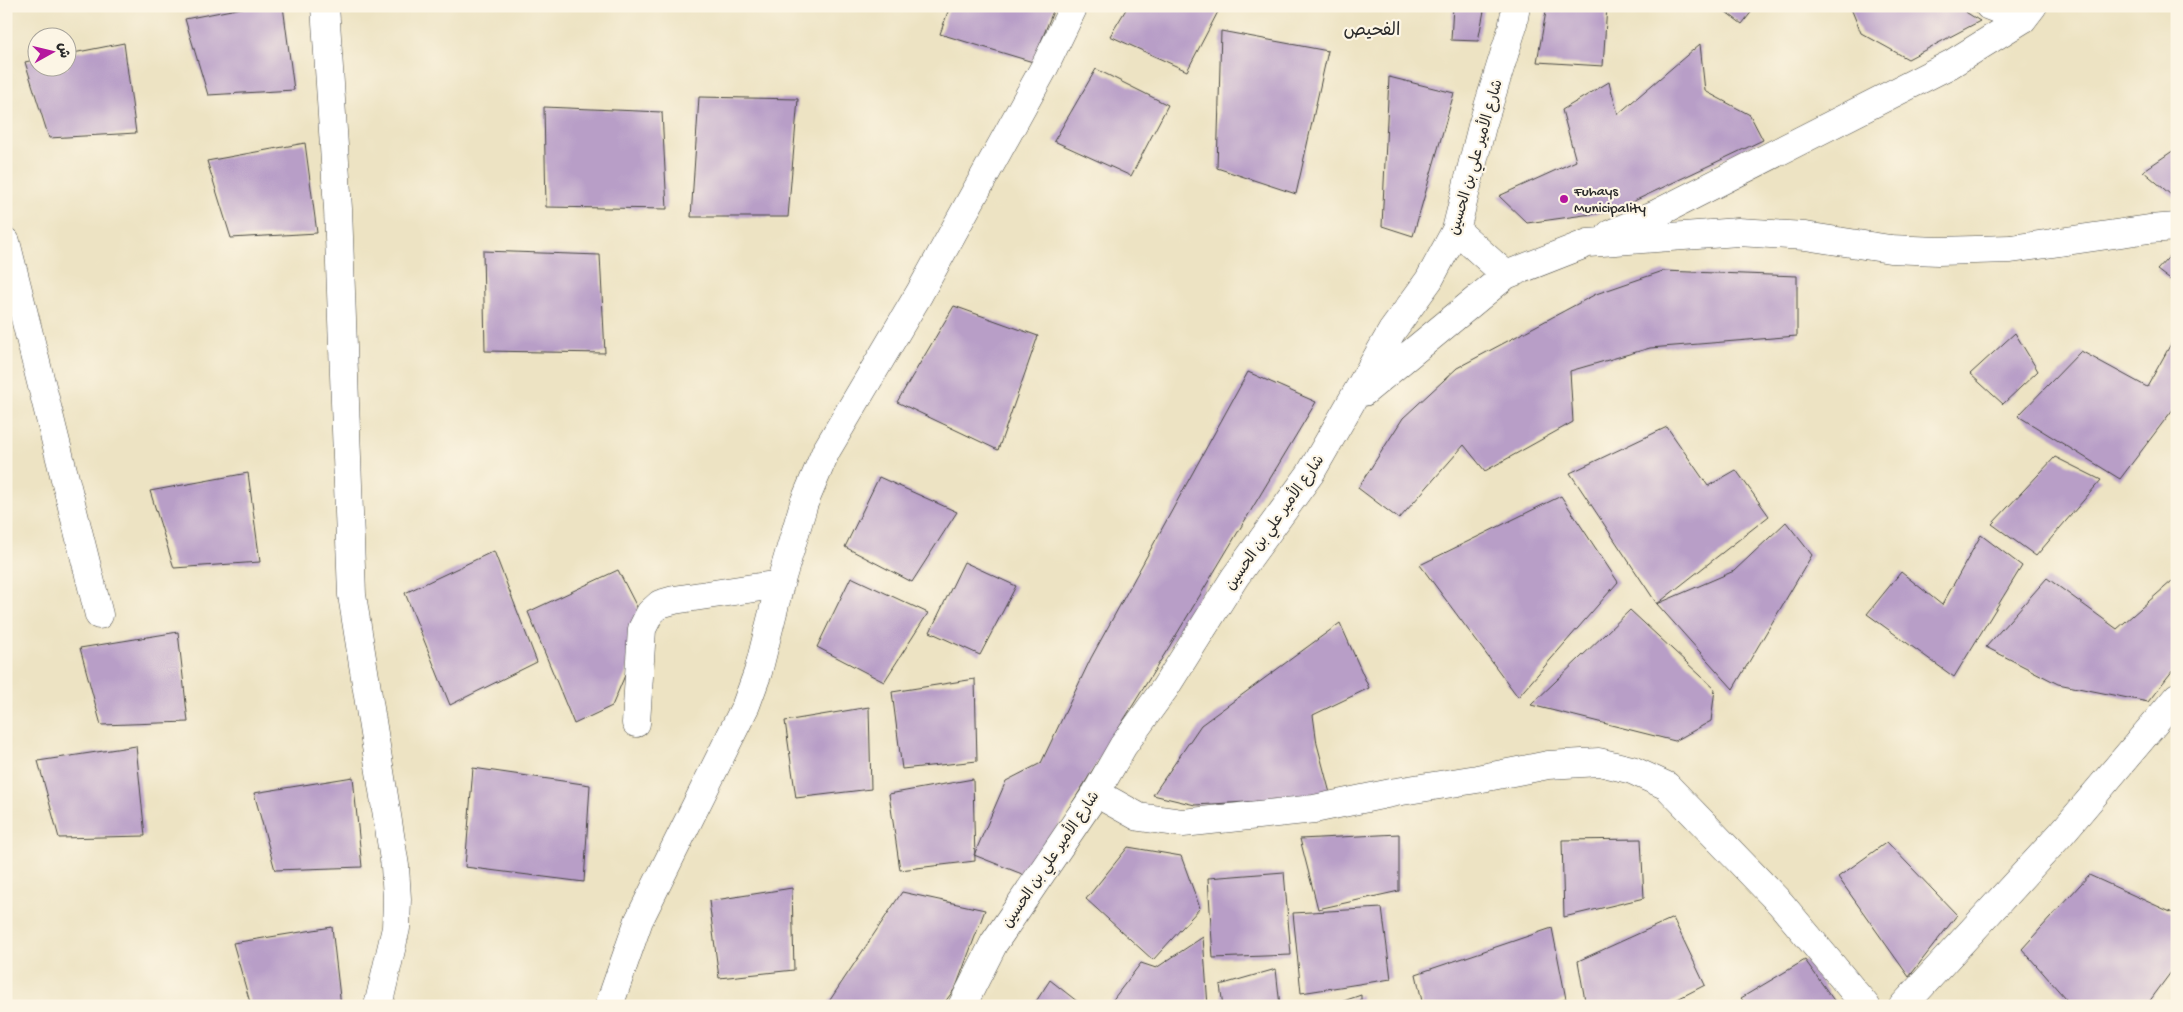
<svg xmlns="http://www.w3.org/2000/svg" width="2183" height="1012" viewBox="0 0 2183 1012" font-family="'Gochi Hand','Playpen Sans Arabic',sans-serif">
	<rect width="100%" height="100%" fill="#fcf5e5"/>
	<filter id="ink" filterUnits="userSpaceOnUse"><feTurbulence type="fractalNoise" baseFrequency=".02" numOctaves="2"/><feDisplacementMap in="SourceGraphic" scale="10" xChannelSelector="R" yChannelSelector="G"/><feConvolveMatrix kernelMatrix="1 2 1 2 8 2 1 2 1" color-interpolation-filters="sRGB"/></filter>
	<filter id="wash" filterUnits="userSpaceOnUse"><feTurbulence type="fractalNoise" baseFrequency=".0096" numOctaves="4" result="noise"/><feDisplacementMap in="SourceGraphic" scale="20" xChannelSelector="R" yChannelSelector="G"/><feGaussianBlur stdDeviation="1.12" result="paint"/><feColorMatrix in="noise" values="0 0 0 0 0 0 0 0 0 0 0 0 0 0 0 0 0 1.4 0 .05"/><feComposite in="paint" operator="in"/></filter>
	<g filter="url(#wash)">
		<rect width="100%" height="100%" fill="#ede3c3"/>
		<g id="blocks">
			<path fill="#b89ec7" d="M252 6H283L294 90 208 95 185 19Z
				M950 6H1055L1033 62 940 34Z
				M1128 6H1221L1187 71 1110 36Z
				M1453 6H1485L1478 41 1451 40Z
				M1547 6H1607L1603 66 1537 62Z
				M1718 6H1756L1742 24Z
				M1850 6H1956L1980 21 1908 59 1861 33Z
				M1221 31 1328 51 1296 194 1217 168Z
				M124 43 136 133 49 138 25 62 38 59V68H68V54Z
				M1700 44 1705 91 1750 115 1763 140 1613 211 1527 223 1499 196 1576 161 1562 110 1609 82 1618 114Z
				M1096 69 1168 105 1131 176 1054 141Z
				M1389 77 1454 93 1413 236 1382 226Z
				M699 97 798 99 788 217H691Z
				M544 107 662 112 667 209 546 207Z
				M305 143 317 233 231 238 207 161Z
				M2177 148V200L2143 171Z
				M2177 248V285L2157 270Z
				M483 251 600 255 605 353 485 351Z
				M1663 271 1797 276V336L1650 348 1570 371 1573 422 1485 471 1464 445 1399 519 1358 488 1403 418 1457 368 1596 294Z
				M954 306 1038 336 998 450 897 402Z
				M2015 333 2038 371 2003 404 1970 374Z
				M2177 333V404L2120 479 2018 416 2081 351 2147 387Z
				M1248 372 1316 402 1169 647 1027 876 974 855 1006 781 1041 763 1091 658Z
				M1667 427 1708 486 1736 470 1769 516 1657 604 1570 473Z
				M2055 457 2101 480 2036 556 1992 524Z
				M248 473 260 562 174 568 150 491Z
				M879 477 957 512 912 582 845 547Z
				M1561 496 1618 582 1518 697 1420 565Z
				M1786 522 1812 555 1733 689 1657 604 1734 571Z
				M1981 535 2022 566 1954 677 1867 614 1901 572 1942 605Z
				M494 551 537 662 450 705 405 593Z
				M964 562 1016 586 980 655 930 632Z
				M618 570 639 611 626 673 612 706 574 724 528 612Z
				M851 577 928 613 884 682 817 647Z
				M2047 578 2117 629 2172 581 2177 584V665L2148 702 2058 684 1986 647Z
				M1630 610 1715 689 1711 721 1675 741 1531 705Z
				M1340 623 1369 688 1313 715 1317 744 1331 797 1195 805 1153 795 1201 725Z
				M178 632 188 722 101 725 80 648Z
				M975 679 977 761 902 769 892 692Z
				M869 707 871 789 796 798 785 721Z
				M136 746 145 836 59 838 38 761Z
				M473 768 590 785 584 882 465 867Z
				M353 777 362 867 275 870 254 793Z
				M973 779 975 861 900 870 889 794Z
				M1399 834V891L1318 909 1300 839Z
				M1641 839 1644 898 1564 917 1562 840Z
				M1887 842 1957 915 1909 977 1838 877Z
				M1128 847 1181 856 1200 908 1153 960 1086 899Z
				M1284 872 1291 955 1213 958 1208 878Z
				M2089 875 2177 915V964L2146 1006H2072L2022 949Z
				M792 888 794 970 719 978 709 901Z
				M902 892 985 910 956 987 942 1006H826Z
				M1382 908 1391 979 1301 993 1293 913Z
				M1673 918 1705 985 1664 1006H1586L1578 961Z
				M332 927 341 1006H251L233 943Z
				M1552 928 1566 999 1549 1006H1423L1416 974Z
				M1203 937 1208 1006H1108L1141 963 1156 968Z
				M1805 960 1838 1006H1747L1741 998Z
				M1276 969 1280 1006H1223L1220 985Z
				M1050 980 1083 1006H1033Z
				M1361 995V1006H1332V1005Z"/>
		</g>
	</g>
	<g filter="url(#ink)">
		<use href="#blocks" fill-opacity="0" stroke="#484742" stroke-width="1"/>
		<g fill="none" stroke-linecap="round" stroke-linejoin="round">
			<g stroke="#484742" stroke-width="29">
				<path id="minor" d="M325 6 338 209 352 595 395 866 397 899 396 928 378 1006
					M1989 6 2023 19
					M1456 230 1506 275
					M1610 234 1658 213 1951 64 2023 19 2033 6
					M6 242 99 615
					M1364 392 1506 275 1588 243 1738 232 1805 236 1890 249 1938 251 2011 249 2149 229 2177 227
					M636 723 642 629 650 613 660 604 674 600 780 584
					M1096 793 1139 817 1183 823 1314 809 1396 792 1477 779 1548 765 1599 762 1632 770 1667 786 1781 904 1866 1006
					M609 1006 639 920 746 705 758 672 780 584 804 503 826 451 919 294 1044 68 1074 6
					M962 1006 994 943 1096 793 1123 746 1165 688 1235 577 1310 474 1392 331 1429 280 1456 230 1482 126 1512 29 1516 6
					M1903 1006 2061 834 2177 697"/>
			</g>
			<use href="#minor" stroke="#fff" stroke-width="28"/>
		</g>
	</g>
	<circle fill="#b5179e" stroke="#fcf5e5" stroke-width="2" cx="1564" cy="199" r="5"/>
	<g text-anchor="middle" stroke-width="4.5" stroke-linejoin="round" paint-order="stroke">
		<g font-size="15" fill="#2b2b2b" stroke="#fcf5e5">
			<text transform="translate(1475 157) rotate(-74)" y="5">شارع الأمير علي بن الحسين</text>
			<text transform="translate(1274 522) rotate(-55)" y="5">شارع الأمير علي بن الحسين</text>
			<text transform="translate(1050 859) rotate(-56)" y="5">شارع الأمير علي بن الحسين</text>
		</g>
		<g font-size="15" fill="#2b2b2b" stroke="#fcf5e5" text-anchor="start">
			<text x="1574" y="195">Fuhays<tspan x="1574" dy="17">Municipality</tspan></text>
		</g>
		<g font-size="18" fill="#2b2b2b" stroke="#fcf5e5">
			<text x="1372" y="35">الفحيص</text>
		</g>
	</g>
	<rect width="2183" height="1012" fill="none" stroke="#fcf5e5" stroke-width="25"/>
	<g transform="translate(52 52) rotate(82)"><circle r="24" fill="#fcf5e5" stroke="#a8a49b"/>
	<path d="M0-4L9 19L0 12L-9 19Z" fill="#b5179e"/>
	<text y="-8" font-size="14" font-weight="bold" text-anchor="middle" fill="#2b2b2b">ش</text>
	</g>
</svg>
